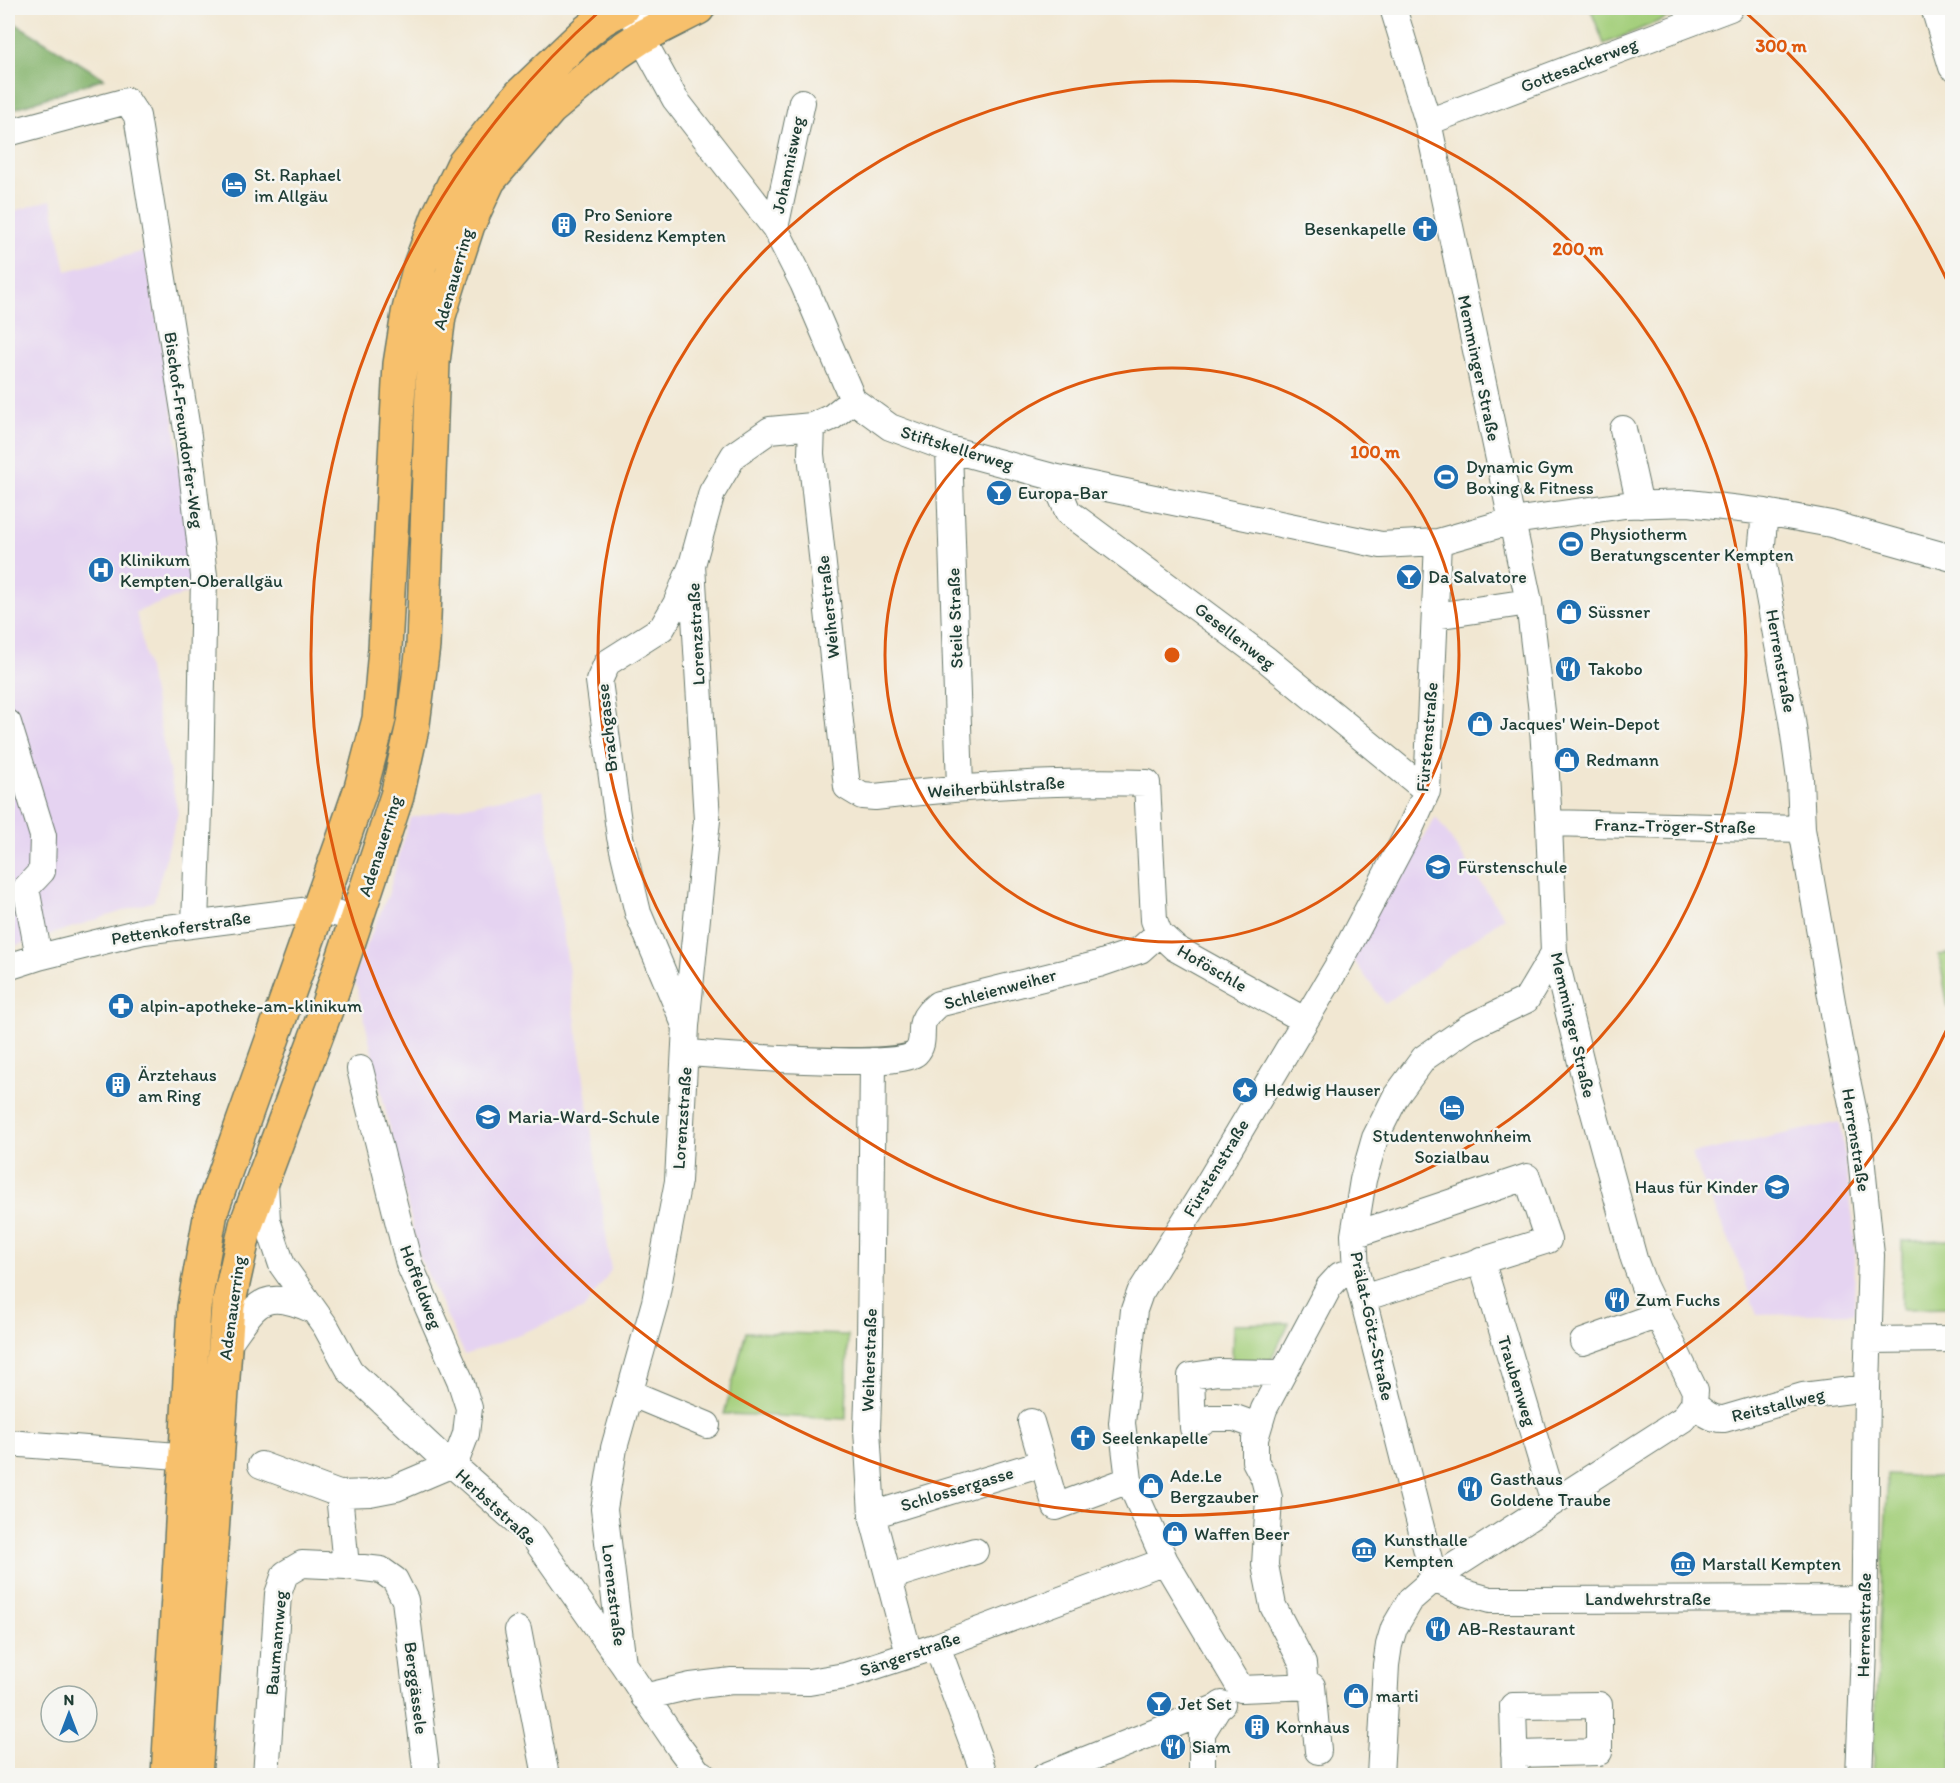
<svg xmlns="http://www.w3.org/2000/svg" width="1960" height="1783" viewBox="0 0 1960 1783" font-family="Itim,sans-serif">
	<rect width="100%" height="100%" fill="#f6f6f2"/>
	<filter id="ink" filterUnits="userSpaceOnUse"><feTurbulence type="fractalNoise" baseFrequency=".0167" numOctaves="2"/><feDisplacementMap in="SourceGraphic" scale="12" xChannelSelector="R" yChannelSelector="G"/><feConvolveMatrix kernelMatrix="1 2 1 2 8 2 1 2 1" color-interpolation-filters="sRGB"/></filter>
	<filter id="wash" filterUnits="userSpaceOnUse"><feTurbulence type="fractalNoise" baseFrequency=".008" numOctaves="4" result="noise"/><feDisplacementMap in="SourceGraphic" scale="24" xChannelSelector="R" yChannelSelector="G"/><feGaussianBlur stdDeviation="1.35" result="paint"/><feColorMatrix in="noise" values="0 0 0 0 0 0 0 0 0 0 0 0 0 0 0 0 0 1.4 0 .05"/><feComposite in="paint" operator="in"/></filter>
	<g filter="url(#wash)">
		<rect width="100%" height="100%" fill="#f1e7d2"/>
		<path fill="#e5d3f1" d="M51 200 66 271 145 251 171 398 196 590 136 612 178 813 154 901 8 948V213Z
			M543 790 611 1270 584 1309 465 1355 420 1258 354 975 388 895 410 818Z
			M1436 817 1504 917 1385 1004 1350 955Z
			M1840 1122 1853 1220 1855 1254 1854 1313 1757 1315 1737 1259 1691 1154Z"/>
		<path fill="#a4cf7b" stroke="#628658" stroke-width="1.5" d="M1590 8H1691L1604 44Z
			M1952 953V1006L1948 1007 1939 955Z
			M1952 1240V1308L1902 1309V1241Z
			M1289 1323 1270 1362 1232 1361 1233 1324Z
			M746 1332 848 1335 846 1419 724 1414Z
			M1888 1475 1952 1478V1775H1872Z"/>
		<path fill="#83b26b" stroke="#517850" stroke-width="1.5" d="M8 19 104 78 8 111Z"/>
	</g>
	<g filter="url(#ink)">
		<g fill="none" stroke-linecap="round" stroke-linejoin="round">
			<g stroke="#68786b" stroke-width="28">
				<path id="minor" d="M632 8 641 37 675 99 775 228 803 283 853 400 890 427 949 449 1053 477 1381 545 1438 542 1512 521 1625 505 1689 503 1765 512 1831 524 1952 558
					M1934 8 1952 67
					M1428 122 1730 8
					M8 133 127 101 137 116 188 436 204 576 200 782 195 924
					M775 228 802 102
					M812 426 811 454 847 787 862 796 875 797C967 786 1054 780 1147 783L1154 920 1159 933 1175 948 1304 1020
					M1623 429 1640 505
					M949 449 960 787
					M1053 477 1068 512 1267 660 1427 791
					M1765 512 1761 554 1792 720 1800 779 1802 829 1839 1042 1859 1137 1871 1255 1867 1388 1864 1650 1859 1776
					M1435 616 1529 602
					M8 723 43 836 42 871 26 888 39 957
					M1549 823 1802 829
					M8 967 39 957 144 931 318 909 356 918
					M685 1025 638 913 620 837 599 681 607 663 662 628 676 604 692 565 712 492 734 455 770 430 812 426 832 417 853 400
					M686 1053C721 1055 898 1070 916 1053 925 1044 920 1032 923 1022 926 1014 931 1010 938 1004L1099 964 1140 950 1159 933
					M873 1061 870 1343 867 1429 872 1515 909 1654
					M360 1069 409 1264 460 1380 469 1408 466 1434 454 1466
					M265 1184 267 1220 282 1265 326 1327 350 1371 450 1465 454 1466 533 1536 623 1664 679 1747 697 1771 705 1776
					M1354 1235 1527 1177 1548 1240 1363 1298
					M1481 1260 1554 1502
					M1869 1340 1952 1339
					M1583 1342 1658 1315
					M225 1348C256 1306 259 1286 313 1310
					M630 1393 707 1425
					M1694 1404C1703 1412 1712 1420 1724 1419L1803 1396 1867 1388
					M1031 1422 1056 1507 1129 1480
					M1257 1426 1235 1418H1210L1193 1428 1191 1376 1218 1372 1283 1373
					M8 1443 204 1458
					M261 1465 339 1494 370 1493 396 1488 450 1465
					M339 1494 346 1566
					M872 1515 1042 1463
					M954 1557 975 1551
					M889 1577 947 1559
					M1434 1579 1356 1271 1354 1235 1363 1180 1375 1138 1396 1096 1424 1058 1469 1027 1526 1000 1554 953
					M1434 1579 1465 1593 1490 1600 1865 1599
					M518 1630 546 1776
					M937 1646 985 1776
					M623 1664 604 1509 614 1448 655 1302 678 1181 686 1026 707 820 692 565
					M1305 1688 1303 1664 1273 1606 1265 1565 1269 1498 1264 1478 1255 1461V1439L1264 1409 1329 1287 1340 1275 1356 1271
					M1241 1689 1165 1561 1129 1480 1122 1423 1134 1310 1140 1293 1208 1184 1340 962 1409 831 1427 791 1438 542
					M1241 1689 1312 1686 1318 1751
					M644 1697 691 1686 732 1681 809 1682 845 1676 937 1646 1165 1561
					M1514 1754 1599 1752V1705L1513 1706 1515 1776
					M266 1776 278 1594 285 1574 302 1564 346 1566 381 1570 395 1580 405 1600 427 1776
					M1045 1776 1218 1707
					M1202 1776V1733L1218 1707 1222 1704
					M1380 1776 1386 1665 1389 1645 1394 1628 1411 1599 1434 1579 1683 1419 1694 1404 1695 1391 1644 1286 1634 1259 1587 1087 1554 953 1549 823 1542 712 1529 602 1428 122 1393 8"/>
			</g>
			<g stroke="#68786b" stroke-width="36">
				<path id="major" d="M168 1776 194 1307 211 1212 343 840 361 788 379 719 385 649 400 364 408 314 420 265 438 217 463 165 520 95 586 32 601 20 622 8
					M195 1776 228 1306 246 1225 326 1010 378 854 397 796 413 724 423 646 433 362 439 316 452 274 468 225 489 180 550 109 617 53 641 37 698 8"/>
			</g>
			<use href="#minor" stroke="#fff" stroke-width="26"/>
			<use href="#major" stroke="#f7c06c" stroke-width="33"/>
		</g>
	</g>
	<g fill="none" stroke="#de580e" stroke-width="3">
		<circle cx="1172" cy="655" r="287"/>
		<circle cx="1172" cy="655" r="574"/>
		<path d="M1952 1019A861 861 0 1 1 601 10M1743 10A861 861 0 0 1 1952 291"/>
	</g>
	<defs>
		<g id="hotel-disc" transform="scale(1.35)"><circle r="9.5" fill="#1f6fb2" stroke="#f6f6f2"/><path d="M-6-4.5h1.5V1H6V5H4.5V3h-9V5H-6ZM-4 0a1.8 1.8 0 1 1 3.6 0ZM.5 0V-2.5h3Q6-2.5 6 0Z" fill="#fff"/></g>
		<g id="building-disc" transform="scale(1.35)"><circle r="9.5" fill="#1f6fb2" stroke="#f6f6f2"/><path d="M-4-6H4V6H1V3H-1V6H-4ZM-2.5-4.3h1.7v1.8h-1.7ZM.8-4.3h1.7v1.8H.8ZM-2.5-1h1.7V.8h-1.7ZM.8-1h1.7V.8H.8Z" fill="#fff"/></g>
		<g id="church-disc" transform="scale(1.35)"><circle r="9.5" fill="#1f6fb2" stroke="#f6f6f2"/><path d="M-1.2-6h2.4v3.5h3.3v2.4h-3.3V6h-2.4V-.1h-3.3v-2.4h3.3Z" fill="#fff"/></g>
		<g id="stadium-disc" transform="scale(1.35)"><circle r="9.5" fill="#1f6fb2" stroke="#f6f6f2"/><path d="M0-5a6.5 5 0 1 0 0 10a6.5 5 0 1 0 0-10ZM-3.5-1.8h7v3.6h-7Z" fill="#fff"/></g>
		<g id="bar-disc" transform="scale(1.35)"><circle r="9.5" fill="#1f6fb2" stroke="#f6f6f2"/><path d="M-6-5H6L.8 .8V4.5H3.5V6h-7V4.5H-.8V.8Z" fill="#fff"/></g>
		<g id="hospital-disc" transform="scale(1.35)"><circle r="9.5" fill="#1f6fb2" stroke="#f6f6f2"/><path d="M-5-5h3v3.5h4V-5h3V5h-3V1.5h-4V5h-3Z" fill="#fff"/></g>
		<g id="shop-disc" transform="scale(1.35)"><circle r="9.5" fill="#1f6fb2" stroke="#f6f6f2"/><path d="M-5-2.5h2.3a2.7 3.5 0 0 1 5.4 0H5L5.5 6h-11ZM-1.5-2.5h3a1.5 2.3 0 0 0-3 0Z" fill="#fff"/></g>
		<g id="restaurant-disc" transform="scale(1.35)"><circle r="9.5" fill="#1f6fb2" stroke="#f6f6f2"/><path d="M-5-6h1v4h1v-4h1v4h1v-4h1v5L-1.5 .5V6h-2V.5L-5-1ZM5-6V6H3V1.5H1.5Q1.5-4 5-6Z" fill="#fff"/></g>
		<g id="school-disc" transform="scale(1.35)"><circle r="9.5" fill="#1f6fb2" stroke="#f6f6f2"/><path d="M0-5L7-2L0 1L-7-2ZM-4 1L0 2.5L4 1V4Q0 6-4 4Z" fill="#fff"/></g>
		<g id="pharmacy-disc" transform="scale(1.35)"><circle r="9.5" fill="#1f6fb2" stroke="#f6f6f2"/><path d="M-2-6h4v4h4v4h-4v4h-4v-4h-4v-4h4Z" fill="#fff"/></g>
		<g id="sight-disc" transform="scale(1.35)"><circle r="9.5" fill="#1f6fb2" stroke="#f6f6f2"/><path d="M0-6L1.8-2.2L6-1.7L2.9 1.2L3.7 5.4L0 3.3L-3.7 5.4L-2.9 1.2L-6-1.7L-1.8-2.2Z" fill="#fff"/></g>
		<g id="museum-disc" transform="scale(1.35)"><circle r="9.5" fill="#1f6fb2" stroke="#f6f6f2"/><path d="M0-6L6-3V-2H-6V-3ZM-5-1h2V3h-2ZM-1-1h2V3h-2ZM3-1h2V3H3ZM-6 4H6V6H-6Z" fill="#fff"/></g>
	</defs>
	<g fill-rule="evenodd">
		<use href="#hotel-disc" x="234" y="185"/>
		<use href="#building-disc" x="564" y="225"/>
		<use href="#church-disc" x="1425" y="229"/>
		<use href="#stadium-disc" x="1446" y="477"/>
		<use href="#bar-disc" x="999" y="493"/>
		<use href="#stadium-disc" x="1571" y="544"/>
		<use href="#hospital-disc" x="101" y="570"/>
		<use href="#bar-disc" x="1409" y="577"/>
		<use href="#shop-disc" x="1569" y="612"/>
		<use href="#restaurant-disc" x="1568" y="669"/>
		<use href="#shop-disc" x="1480" y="724"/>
		<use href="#shop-disc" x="1567" y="760"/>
		<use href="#school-disc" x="1438" y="867"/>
		<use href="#pharmacy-disc" x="121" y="1006"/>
		<use href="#building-disc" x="118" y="1085"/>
		<use href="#sight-disc" x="1245" y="1090"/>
		<use href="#hotel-disc" x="1452" y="1108"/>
		<use href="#school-disc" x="488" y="1117"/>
		<use href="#school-disc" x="1777" y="1187"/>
		<use href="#restaurant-disc" x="1617" y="1300"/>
		<use href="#church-disc" x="1083" y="1438"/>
		<use href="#shop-disc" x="1151" y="1486"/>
		<use href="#restaurant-disc" x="1470" y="1489"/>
		<use href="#shop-disc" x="1175" y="1534"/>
		<use href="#museum-disc" x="1364" y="1550"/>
		<use href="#museum-disc" x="1683" y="1564"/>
		<use href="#restaurant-disc" x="1438" y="1629"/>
		<use href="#shop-disc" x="1356" y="1696"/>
		<use href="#bar-disc" x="1159" y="1704"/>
		<use href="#building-disc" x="1257" y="1727"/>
		<use href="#restaurant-disc" x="1173" y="1747"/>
	</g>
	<g text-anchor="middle" stroke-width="5" stroke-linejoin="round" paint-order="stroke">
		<g font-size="18" fill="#1f3d34" stroke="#f6f6f2">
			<text transform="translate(1579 65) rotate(-21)" y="6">Gottesackerweg</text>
			<text transform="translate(788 165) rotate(-78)" y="6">Johannisweg</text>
			<text transform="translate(453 279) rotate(-74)" y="6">Adenauerring</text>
			<text transform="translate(1479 368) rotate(78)" y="6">Memminger Straße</text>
			<text transform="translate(184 430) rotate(82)" y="6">Bischof-Freundorfer-Weg</text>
			<text transform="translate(957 448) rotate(17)" y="6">Stiftskellerweg</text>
			<text transform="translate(828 607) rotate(-96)" y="6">Weiherstraße</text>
			<text transform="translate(955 618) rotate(-92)" y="6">Steile Straße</text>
			<text transform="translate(696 634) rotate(-93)" y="6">Lorenzstraße</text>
			<text transform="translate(1235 636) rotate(38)" y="6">Gesellenweg</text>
			<text transform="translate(1781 661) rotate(80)" y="6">Herrenstraße</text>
			<text transform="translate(607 728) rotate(-96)" y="6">Brachgasse</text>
			<text transform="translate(1427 737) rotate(-85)" y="6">Fürstenstraße</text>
			<text transform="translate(996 787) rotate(-4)" y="6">Weiherbühlstraße</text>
			<text transform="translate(1675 826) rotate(1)" y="6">Franz-Tröger-Straße</text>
			<text transform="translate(380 846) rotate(-72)" y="6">Adenauerring</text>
			<text transform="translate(181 928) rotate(-9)" y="6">Pettenkoferstraße</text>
			<text transform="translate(1212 968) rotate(30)" y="6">Hoföschle</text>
			<text transform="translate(1000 989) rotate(-15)" y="6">Schleienweiher</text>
			<text transform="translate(1573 1025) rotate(77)" y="6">Memminger Straße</text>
			<text transform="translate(682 1118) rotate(-86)" y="6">Lorenzstraße</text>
			<text transform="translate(1856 1140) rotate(81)" y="6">Herrenstraße</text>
			<text transform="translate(1216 1168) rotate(-59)" y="6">Fürstenstraße</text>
			<text transform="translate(421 1287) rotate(69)" y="6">Hoffeldweg</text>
			<text transform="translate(232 1308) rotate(-82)" y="6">Adenauerring</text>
			<text transform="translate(1372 1326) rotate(78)" y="6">Prälat-Götz-Straße</text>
			<text transform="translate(869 1360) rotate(-88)" y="6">Weiherstraße</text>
			<text transform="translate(1517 1381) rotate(73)" y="6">Traubenweg</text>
			<text transform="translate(1778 1405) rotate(-14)" y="6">Reitstallweg</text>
			<text transform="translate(957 1489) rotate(-17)" y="6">Schlossergasse</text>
			<text transform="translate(496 1507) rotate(43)" y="6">Herbststraße</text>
			<text transform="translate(614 1595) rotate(83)" y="6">Lorenzstraße</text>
			<text x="1648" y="1605">Landwehrstraße</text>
			<text transform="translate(1864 1625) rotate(-89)" y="6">Herrenstraße</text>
			<text transform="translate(276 1643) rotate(-85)" y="6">Baumannweg</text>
			<text transform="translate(910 1654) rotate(-19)" y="6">Sängerstraße</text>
			<text transform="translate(416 1688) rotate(83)" y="6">Berggässele</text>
		</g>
		<g font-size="18" fill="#1f3d34" stroke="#f6f6f2" text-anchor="start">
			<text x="254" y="181">St. Raphael<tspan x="254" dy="21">im Allgäu</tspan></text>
			<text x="584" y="221">Pro Seniore<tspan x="584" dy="21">Residenz Kempten</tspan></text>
			<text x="1406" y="235" text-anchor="end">Besenkapelle</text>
			<text x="1466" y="473">Dynamic Gym<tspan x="1466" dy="21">Boxing &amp; Fitness</tspan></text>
			<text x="1018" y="499">Europa-Bar</text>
			<text x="1590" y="540">Physiotherm<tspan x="1590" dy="21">Beratungscenter Kempten</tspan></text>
			<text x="120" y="566">Klinikum<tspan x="120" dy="21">Kempten-Oberallgäu</tspan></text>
			<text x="1428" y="583">Da Salvatore</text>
			<text x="1588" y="618">Süssner</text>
			<text x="1588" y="675">Takobo</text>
			<text x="1500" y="730">Jacques' Wein-Depot</text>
			<text x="1586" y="766">Redmann</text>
			<text x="1458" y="873">Fürstenschule</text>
			<text x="140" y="1012">alpin-apotheke-am-klinikum</text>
			<text x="138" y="1081">Ärztehaus<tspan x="138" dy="21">am Ring</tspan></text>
			<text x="1264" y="1096">Hedwig Hauser</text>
			<text x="508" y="1123">Maria-Ward-Schule</text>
			<text x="1452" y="1142" text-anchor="middle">Studentenwohnheim<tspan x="1452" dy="21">Sozialbau</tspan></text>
			<text x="1758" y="1193" text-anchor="end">Haus für Kinder</text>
			<text x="1636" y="1306">Zum Fuchs</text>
			<text x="1102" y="1444">Seelenkapelle</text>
			<text x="1170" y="1482">Ade.Le<tspan x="1170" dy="21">Bergzauber</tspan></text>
			<text x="1490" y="1485">Gasthaus<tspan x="1490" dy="21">Goldene Traube</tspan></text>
			<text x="1194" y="1540">Waffen Beer</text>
			<text x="1384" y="1546">Kunsthalle<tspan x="1384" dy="21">Kempten</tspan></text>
			<text x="1702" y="1570">Marstall Kempten</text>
			<text x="1458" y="1635">AB-Restaurant</text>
			<text x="1376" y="1702">marti</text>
			<text x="1178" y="1710">Jet Set</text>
			<text x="1276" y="1733">Kornhaus</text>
			<text x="1192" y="1753">Siam</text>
		</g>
	</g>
	<circle cx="1172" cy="655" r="9" fill="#de580e" stroke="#f6f6f2" stroke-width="3"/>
	<g font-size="18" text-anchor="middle" font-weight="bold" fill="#de580e" stroke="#f6f6f2" stroke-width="5" stroke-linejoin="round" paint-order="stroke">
		<text x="1781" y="52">300 m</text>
		<text x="1578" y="255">200 m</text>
		<text x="1375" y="458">100 m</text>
	</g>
	<rect width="1960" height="1783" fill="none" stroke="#f6f6f2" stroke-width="30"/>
	<g transform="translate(69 1714)"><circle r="28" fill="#f6f6f2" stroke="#a0aca6" stroke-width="1.5"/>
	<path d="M0-4.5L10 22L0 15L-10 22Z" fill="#1f6fb2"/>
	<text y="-9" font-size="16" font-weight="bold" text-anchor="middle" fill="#1f3d34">N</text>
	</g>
</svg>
